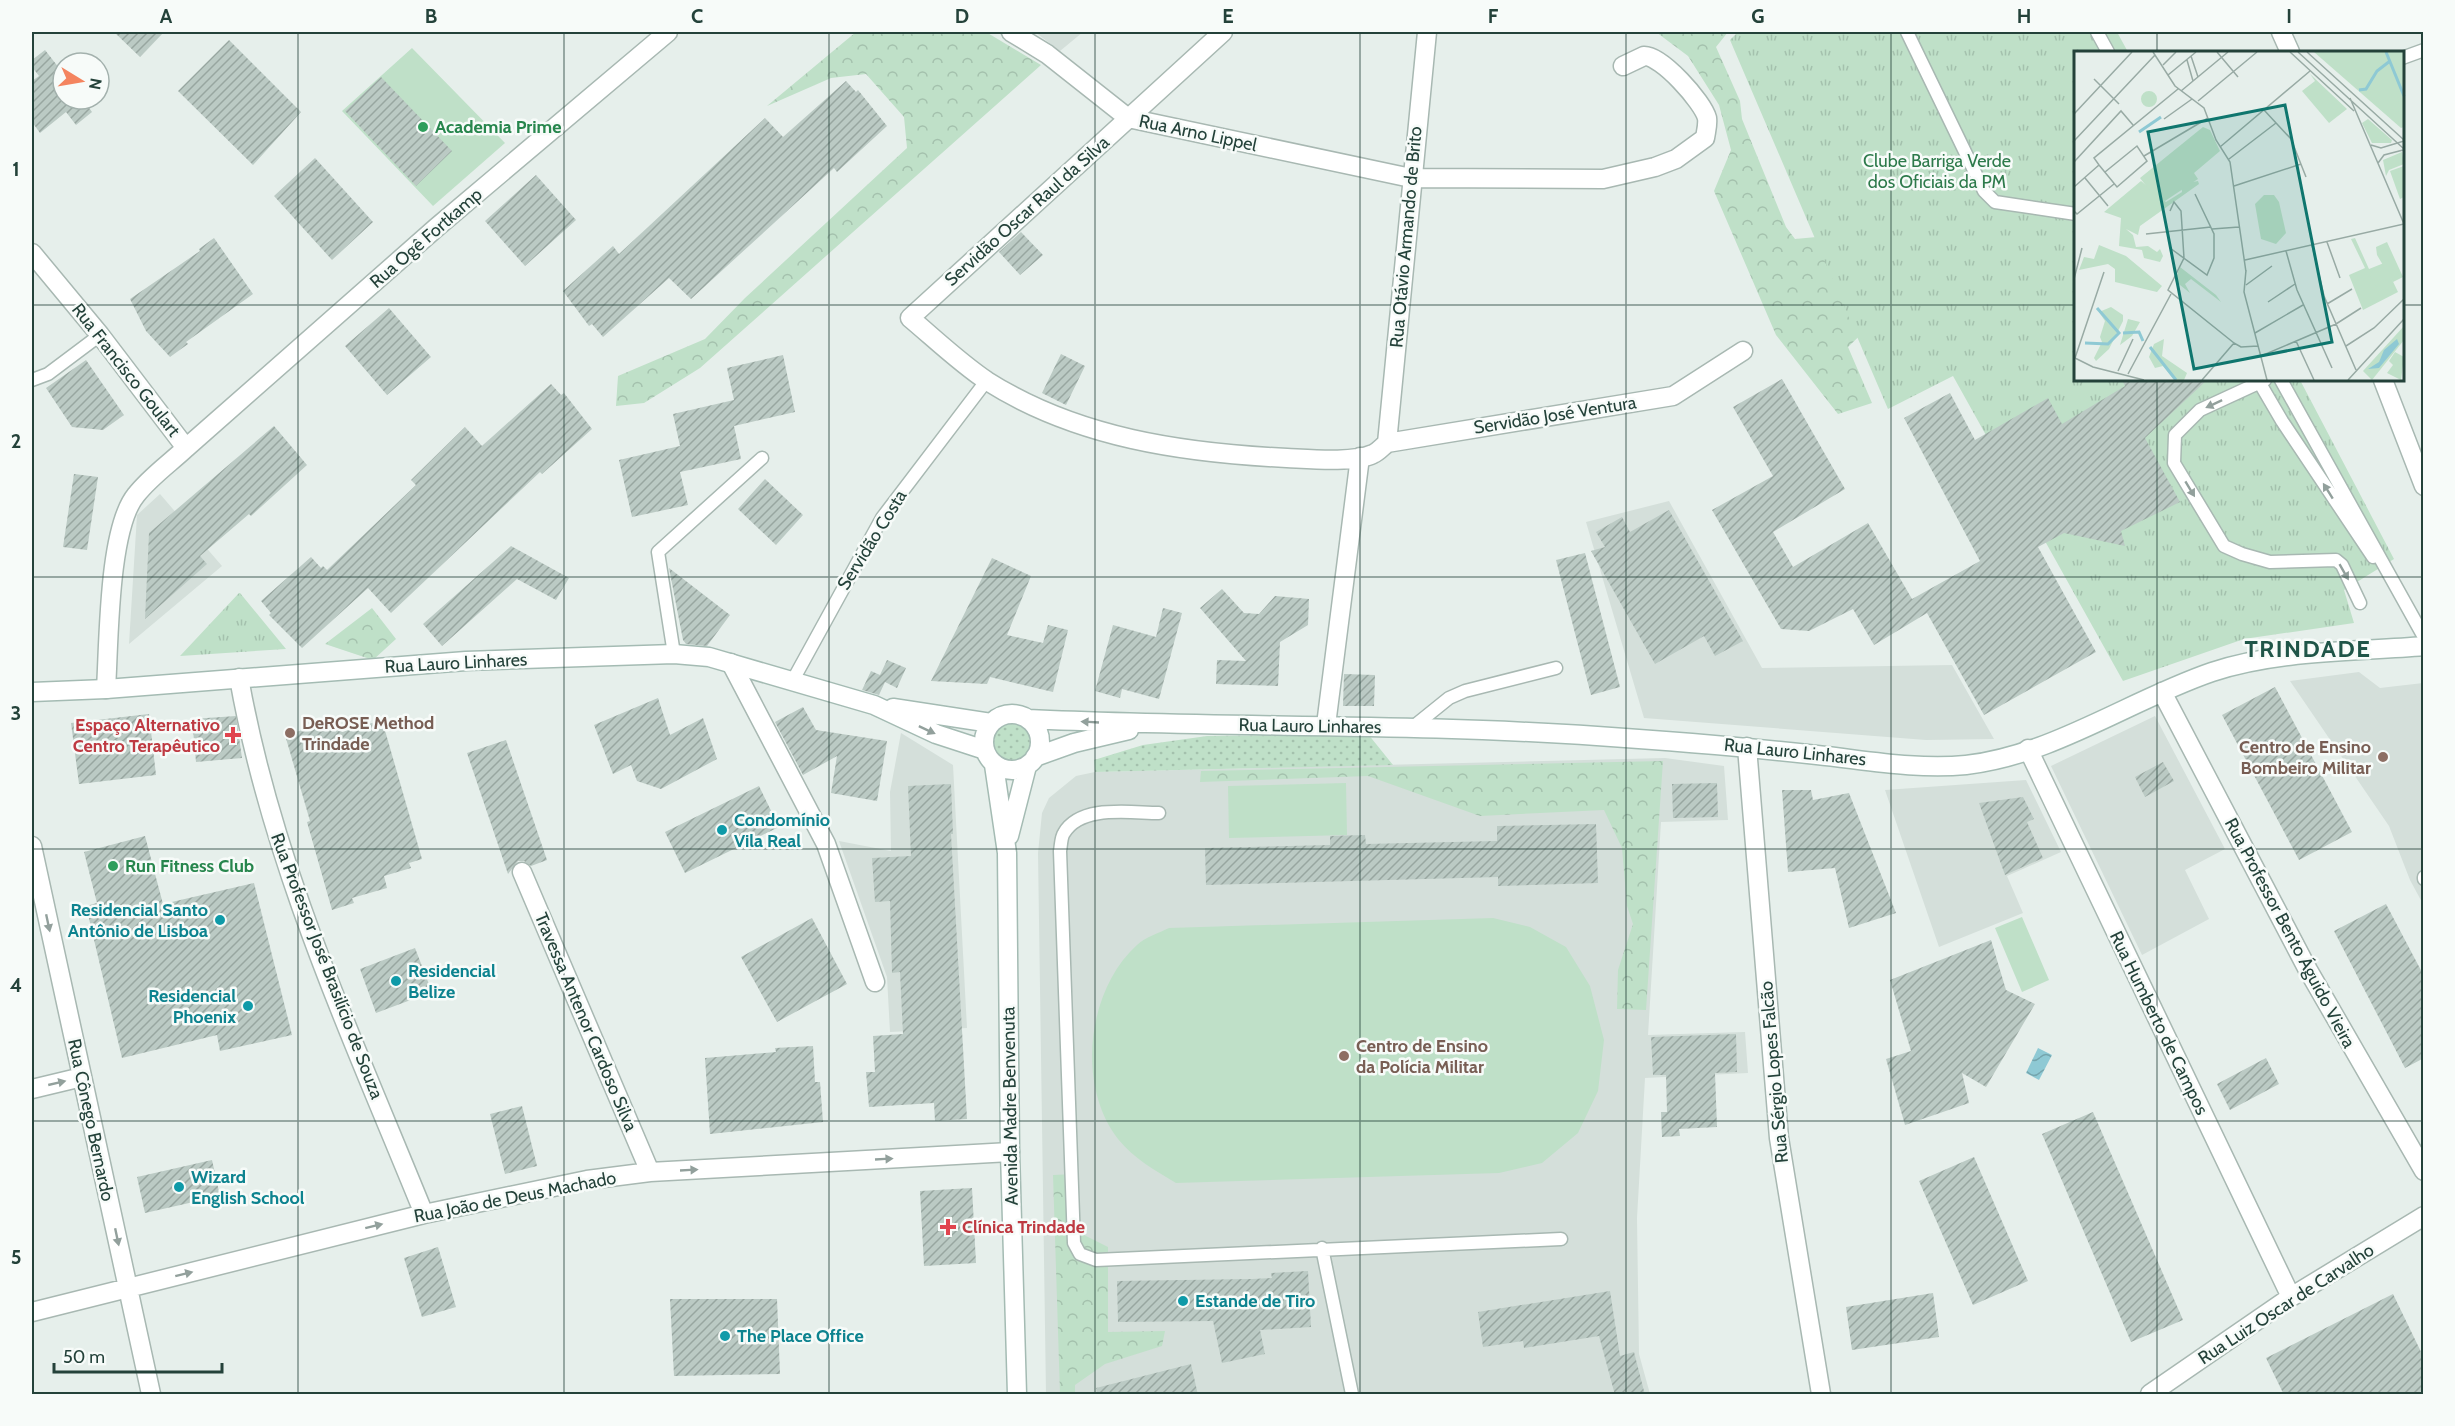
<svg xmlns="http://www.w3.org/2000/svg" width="2455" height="1426" viewBox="0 0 2455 1426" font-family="Cabin,sans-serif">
	<defs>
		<pattern id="grass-dots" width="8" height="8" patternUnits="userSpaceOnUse" patternTransform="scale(1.5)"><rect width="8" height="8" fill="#bfe0c8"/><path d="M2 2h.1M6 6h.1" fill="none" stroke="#a4c1ad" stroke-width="1.8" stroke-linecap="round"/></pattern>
		<pattern id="forest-crowns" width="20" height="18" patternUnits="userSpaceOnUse" patternTransform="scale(1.5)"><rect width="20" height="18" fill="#bfe0c8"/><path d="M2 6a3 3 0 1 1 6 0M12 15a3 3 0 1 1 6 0" fill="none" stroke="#a4c1ad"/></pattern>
		<pattern id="park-tufts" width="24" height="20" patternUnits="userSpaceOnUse" patternTransform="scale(1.5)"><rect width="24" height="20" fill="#bfe0c8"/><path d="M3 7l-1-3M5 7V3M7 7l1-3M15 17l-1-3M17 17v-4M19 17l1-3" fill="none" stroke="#a4c1ad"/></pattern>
		<pattern id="water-waves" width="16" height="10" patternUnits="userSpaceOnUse" patternTransform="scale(1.5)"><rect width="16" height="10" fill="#8ec9d4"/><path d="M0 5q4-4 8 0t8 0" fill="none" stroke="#74a5ad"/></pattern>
		<pattern id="building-hatch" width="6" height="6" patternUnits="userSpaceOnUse" patternTransform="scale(1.5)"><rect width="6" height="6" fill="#bbcac4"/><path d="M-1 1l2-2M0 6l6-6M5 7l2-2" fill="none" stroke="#98a6a0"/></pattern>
	</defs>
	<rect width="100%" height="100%" fill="#e6efeb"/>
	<path fill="#d4dfda" d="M1035 32H1083L1060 51Z
		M160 494 222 566 129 644 137 515Z
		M1669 501 1762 668 1952 665 1994 739 1926 740 1644 718 1586 522Z
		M2359 672 2380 688 2423 683V904L2410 880 2389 826 2290 681Z
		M2155 716 2225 849 2185 870 2209 919 2142 955 2051 766Z
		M901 733 953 765 967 1028 890 1032 887 977 839 841 891 851 890 792Z
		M1665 758 1724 766 1728 820 1661 822 1648 1035 1745 1032 1748 1073 1645 1078 1637 1218 1639 1354 1650 1394H1046L1038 853 1042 813 1049 798 1076 776 1095 772Z
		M2026 780 2061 852 2007 876 2023 913 1939 947 1885 790Z"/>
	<path fill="url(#grass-dots)" d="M994 742a18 18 0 1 1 36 0a18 18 0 1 1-36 0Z
		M1368 734 1393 765 1095 772 1094 760 1143 745 1207 736Z"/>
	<path fill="url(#forest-crowns)" d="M856 32H986L1041 65 700 368 644 403 616 406 618 376 705 339 745 298 907 148 904 117 866 74 831 78 767 106Z
		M1656 32H1728L1716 47 1740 101 1742 119 1786 227 1795 239 1870 232 1879 317 1848 347 1872 403 1838 414 1776 335 1714 191 1731 150 1719 105 1688 56Z
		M372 608 396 639 373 660 325 644Z
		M1663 761 1646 1010 1617 1009 1618 970 1633 924 1627 906 1622 848 1604 810 1480 816 1368 776 1200 782 1201 771Z
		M1074 1174 1076 1231 1108 1247V1332L1165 1331 1162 1346 1105 1364 1075 1385V1394H1060L1053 1175Z"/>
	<path fill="url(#park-tufts)" d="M1738 32H2117L2128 52H2076V380H2300L2394 559 2344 590 2354 623 2244 639 2123 681 1953 376 1888 409 1730 40Z
		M240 593 286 649 180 656 239 593Z"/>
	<path fill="#bfe0c8" d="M412 48 505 143 433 206 342 111Z
		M1346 783 1347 835 1229 838 1228 786Z
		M2022 917 2049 980 2022 992 1995 928Z
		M1493 918 1530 927 1566 947 1590 986 1604 1040 1598 1091 1578 1133 1542 1163 1499 1173 1176 1183C1155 1170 1134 1159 1118 1139 1076 1085 1087 990 1137 945 1145 937 1159 933 1169 928Z"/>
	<path fill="url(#water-waves)" d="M2038 1048 2052 1055 2039 1080 2026 1073Z"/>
	<path fill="url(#building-hatch)" d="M114 32H164L140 57Z
		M229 40 301 112 253 165 178 91Z
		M45 50 63 73V99H83L92 112 76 125 66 112 40 133 32 122V81L39 76 32 67V60Z
		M381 77 452 151 416 186 345 111Z
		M846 81 856 92 858 90 887 126 837 172 834 168 691 299 669 278 603 337 592 324 589 326 563 291 613 246 619 254 765 118 783 137Z
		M315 158 373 222 332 260 274 196Z
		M536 175 576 220 525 266 485 221Z
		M1021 232 1043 255 1020 275 999 252Z
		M214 238 253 294 186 342 188 344 170 357 146 331 130 299 200 251 199 249Z
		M389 308 431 357 387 395 345 346Z
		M1061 354 1085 366 1066 405 1042 393Z
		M783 355 795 412 734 426 741 459 680 472 688 505 632 517 619 460 680 446 673 414 734 400 727 368Z
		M86 360 124 415 103 430 72 427 46 388Z
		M1782 379 1845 489 1773 532 1793 567 1868 523 1912 599 1980 561 1904 418 1950 393 1975 440 2048 398 2062 424 2125 386 2122 380H2207L2145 438 2180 502 2121 531 2125 546 2064 533 2038 547 2096 652 1984 715 1927 613 1874 645 1853 609 1809 631 1781 629 1712 510 1773 476 1733 407Z
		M551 384 561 395 564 393 592 429 542 474 540 472 391 613 368 588 302 648 269 615 271 613 261 601 311 557 321 568 323 566 327 570 416 485 411 480 465 427 482 446Z
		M274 426 307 465 251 516 249 514 200 556 207 564 145 619 149 533Z
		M74 474 98 477 87 550 63 547Z
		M765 479 803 515 776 545 738 509Z
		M1669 510 1743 641 1715 656 1704 636 1655 664 1591 551 1605 547 1596 532 1622 517 1630 532Z
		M511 546 569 578 556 600 517 579 442 646 423 624Z
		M1585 553 1620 687 1591 695 1556 560Z
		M992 558 1031 576 1007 635 1043 643 1048 625 1068 630 1053 692 990 677 987 684 931 681Z
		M669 568 730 615 707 646 686 644 683 640Z
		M1222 589 1244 613 1259 614 1275 596 1309 599 1308 625 1280 642 1278 686 1216 684 1217 660 1246 661 1200 608Z
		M1163 608 1182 613 1159 699 1122 689 1120 698 1095 691 1113 625 1156 637Z
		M887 660 906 668 897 688 885 682 879 695 862 690 871 671 880 675Z
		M1344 674 1375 675 1374 706H1343Z
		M2275 687 2352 832 2299 860 2222 715Z
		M658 698 670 735 703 718 717 759 661 789 637 781 631 765 613 774 594 725Z
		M803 707 816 730 887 741 877 801 831 793 837 756 803 775 775 722Z
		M149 714 156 775 79 784 71 723Z
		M236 716 242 758 196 762 192 719Z
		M338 720 342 732 382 720 422 859 409 863 411 868 384 876 387 888 352 898 354 903 332 910 307 822 310 821 285 735Z
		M506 740 547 860 531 866 524 861H518L508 874 467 753Z
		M2163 762 2174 781 2145 797 2135 777Z
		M1717 783 1718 817 1673 818 1672 784Z
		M951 784 953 834H951L967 1119 935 1121 934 1103 869 1107 866 1072H875L873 1036 903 1034 900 972 892 973 890 901 875 902 872 858 911 856 908 786Z
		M759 786 779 827 685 873 665 832Z
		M1782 790H1811L1813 800 1849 793 1896 913 1849 928 1835 868 1788 872Z
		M2023 797 2034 819 2027 822 2043 858 2005 875 1979 803Z
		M1596 824 1598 883 1498 886V877L1206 885 1205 848 1330 845V836L1365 835 1366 844 1497 841V826Z
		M145 836 163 904 254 883 292 1035 220 1051 217 1035 122 1058 86 906 97 903 84 852Z
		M2386 904 2424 976V1058L2405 1068 2334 931Z
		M812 918 847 984 777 1022 741 957Z
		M1991 940 2006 990 2035 1004 1986 1087 1962 1073 1969 1103 1905 1125 1886 1059 1911 1051 1890 980Z
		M415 948 432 992 376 1013 360 969Z
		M1736 1034 1737 1072 1715 1073 1717 1127 1679 1129 1680 1136 1662 1137 1661 1112H1667L1666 1075H1653L1651 1037Z
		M813 1046 815 1082H820L823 1122 710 1134 705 1058 776 1052 775 1048Z
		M2266 1058 2279 1084 2230 1110 2217 1084Z
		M522 1106 537 1166 505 1174 490 1114Z
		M2093 1112 2183 1320 2131 1342 2042 1134Z
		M1974 1157 2028 1281 1973 1305 1919 1181Z
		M212 1160 220 1196 145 1213 137 1177Z
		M972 1188 976 1263 924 1266 920 1191Z
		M438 1247 456 1307 422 1317 404 1258Z
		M1308 1271 1311 1327 1260 1330 1265 1354 1222 1363 1213 1321 1118 1322 1117 1281 1252 1279 1272 1278 1271 1273Z
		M1610 1291 1620 1356 1634 1352 1645 1395H1615L1599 1336 1524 1348 1523 1341 1483 1347 1478 1312Z
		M1933 1293 1939 1337 1852 1350 1846 1307Z
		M2393 1294 2424 1358V1390L2414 1395H2284L2266 1358Z
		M670 1299H777L780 1374 674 1376Z
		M1191 1364 1198 1395H1097L1096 1388Z"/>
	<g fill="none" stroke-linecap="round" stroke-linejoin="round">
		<g stroke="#a8b8b2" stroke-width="15">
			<path id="lane" d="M1907 32 1984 191 1995 202 2076 214
				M2097 32 2108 52
				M2402 58 2424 50
				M32 380 48 374 100 335
				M2258 380 2282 421 2373 557
				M2265 380 2200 410 2175 435 2174 463 2224 546 2242 554 2270 562 2336 560 2342 565 2360 603
				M2281 380 2424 637
				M674 654 658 552 762 458
				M793 680 882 518 987 380
				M1413 727 1449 698 1465 691 1556 668
				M1159 813C1131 813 1081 804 1064 833 1061 837 1061 846 1060 851L1074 1243 1080 1254 1096 1260 1561 1239
				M2424 877V879
				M1322 1248 1352 1394"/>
		</g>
		<g stroke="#a8b8b2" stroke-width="21">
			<path id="street" d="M1011 32 1047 54 1128 118 1411 178 1603 179 1655 167 1676 159 1705 138C1706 131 1708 125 1707 118 1703 102 1661 55 1644 56L1623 66
				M1223 32 910 318C935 339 960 363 987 381 1077 438 1183 453 1287 458 1309 459 1354 463 1373 454 1378 452 1383 446 1387 443L1673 396 1743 351
				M2281 32 2290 52
				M32 253 100 335 186 448C170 463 150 477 136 495 108 529 109 643 106 689
				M2383 380 2424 486
				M1387 443 1427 32
				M186 448 437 227 668 32
				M731 663 826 844 875 982
				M239 678C272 865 353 1039 424 1214
				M2162 692 2308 970 2424 1171
				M1326 725 1360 457
				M1747 747 1779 1138 1821 1394
				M2028 749 2291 1297
				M32 846 151 1394
				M522 872 650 1172
				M32 1089 82 1077
				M32 1312 424 1214 587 1180 650 1172 1010 1152
				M2150 1394 2291 1297 2424 1216"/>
		</g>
		<g stroke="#a4bbb3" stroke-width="21">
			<path id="secondary" d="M32 692 106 689 466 661 674 654 709 657 874 705 936 734 985 750
				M893 708 991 723
				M984 742a28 28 0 1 1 56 0a28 28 0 1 1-56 0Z
				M1028 719C1217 728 1407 723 1597 736 1671 741 1744 747 1817 755 1865 760 1917 770 1966 765 2053 755 2130 700 2212 672 2279 650 2354 652 2424 646
				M1035 757 1074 743 1129 730
				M994 765 1007 853 1010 1152 1017 1394
				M1009 836 1027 766"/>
		</g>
		<use href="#lane" stroke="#fff" stroke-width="12"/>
		<use href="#street" stroke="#fff" stroke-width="18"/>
		<use href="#secondary" stroke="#fff" stroke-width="18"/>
	</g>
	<defs><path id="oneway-solid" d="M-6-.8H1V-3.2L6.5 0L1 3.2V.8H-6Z" transform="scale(1.5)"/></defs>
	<g fill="#92a09c">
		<use href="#oneway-solid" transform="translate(2214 404) rotate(155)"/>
		<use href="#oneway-solid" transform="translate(2190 489) rotate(59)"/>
		<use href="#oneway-solid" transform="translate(2328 491) rotate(-122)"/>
		<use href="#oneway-solid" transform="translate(2344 572) rotate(60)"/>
		<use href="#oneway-solid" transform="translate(1090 722) rotate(-177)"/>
		<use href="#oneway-solid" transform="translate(927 730) rotate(25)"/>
		<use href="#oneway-solid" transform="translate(48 923) rotate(78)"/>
		<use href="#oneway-solid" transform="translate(57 1083) rotate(-13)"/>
		<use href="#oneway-solid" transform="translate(884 1159) rotate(-3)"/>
		<use href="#oneway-solid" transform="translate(689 1170) rotate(-3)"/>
		<use href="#oneway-solid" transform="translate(374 1226) rotate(-14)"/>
		<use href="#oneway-solid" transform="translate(117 1237) rotate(78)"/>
		<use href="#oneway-solid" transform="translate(184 1274) rotate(-14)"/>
	</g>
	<path fill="none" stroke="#24423a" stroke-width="1.5" stroke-opacity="0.55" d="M298 32V1394M564 32V1394M829 32V1394M1095 32V1394M1360 32V1394M1626 32V1394M1891 32V1394M2157 32V52M32 305H2076M2402 305H2424M2157 380V1394M32 577H2424M32 849H2424M32 1121H2424"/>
	<g fill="#2e9e5b" stroke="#f7fbf9" stroke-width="2">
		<circle cx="423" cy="127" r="6"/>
		<circle cx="113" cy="866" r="6"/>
	</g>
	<g fill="#8d6e63" stroke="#f7fbf9" stroke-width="2">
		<circle cx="290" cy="733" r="6"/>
		<circle cx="2383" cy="757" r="6"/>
		<circle cx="1344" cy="1056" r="6"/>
	</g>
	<g fill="#e0444e" stroke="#f7fbf9" stroke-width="2">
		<path d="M230 726h6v6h6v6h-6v6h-6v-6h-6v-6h6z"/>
		<path d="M945 1218h6v6h6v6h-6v6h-6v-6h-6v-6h6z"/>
	</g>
	<g fill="#0f9aa8" stroke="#f7fbf9" stroke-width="2">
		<circle cx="722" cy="830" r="6"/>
		<circle cx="220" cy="920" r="6"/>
		<circle cx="396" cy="981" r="6"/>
		<circle cx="248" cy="1006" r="6"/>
		<circle cx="179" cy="1187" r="6"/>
		<circle cx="1183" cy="1301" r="6"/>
		<circle cx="725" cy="1336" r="6"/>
	</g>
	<g text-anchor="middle" stroke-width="5" stroke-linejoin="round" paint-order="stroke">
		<g font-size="18" font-weight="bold" fill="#27864d" stroke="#f7fbf9" text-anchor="start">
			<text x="435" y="133">Academia Prime</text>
			<text x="125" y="872">Run Fitness Club</text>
		</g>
		<g font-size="18" fill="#24423a" stroke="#f7fbf9">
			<text transform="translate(1198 133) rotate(12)" y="6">Rua Arno Lippel</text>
			<text transform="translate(1027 211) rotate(-42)" y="6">Servidão Oscar Raul da Silva</text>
			<text transform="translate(1406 237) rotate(-85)" y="6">Rua Otávio Armando de Brito</text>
			<text transform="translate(426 238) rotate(-41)" y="6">Rua Ogê Fortkamp</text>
			<text transform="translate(126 370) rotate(52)" y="6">Rua Francisco Goulart</text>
			<text transform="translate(1555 415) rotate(-9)" y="6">Servidão José Ventura</text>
			<text transform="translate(872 540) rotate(-58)" y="6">Servidão Costa</text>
			<text transform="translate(456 663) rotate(-3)" y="6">Rua Lauro Linhares</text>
			<text transform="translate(1310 726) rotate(1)" y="6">Rua Lauro Linhares</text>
			<text transform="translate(1795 752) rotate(6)" y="6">Rua Lauro Linhares</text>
			<text transform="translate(2290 933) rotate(62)" y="6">Rua Professor Bento Águido Vieira</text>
			<text transform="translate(327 966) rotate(69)" y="6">Rua Professor José Brasilício de Souza</text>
			<text transform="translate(586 1022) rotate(67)" y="6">Travessa Antenor Cardoso Silva</text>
			<text transform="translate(2159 1023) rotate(64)" y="6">Rua Humberto de Campos</text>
			<text transform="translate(1774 1072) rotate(-95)" y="6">Rua Sérgio Lopes Falcão</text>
			<text transform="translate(1010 1106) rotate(-91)" y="6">Avenida Madre Benvenuta</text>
			<text transform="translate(91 1120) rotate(78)" y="6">Rua Cônego Bernardo</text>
			<text transform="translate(515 1197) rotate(-11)" y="6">Rua João de Deus Machado</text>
			<text transform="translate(2286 1304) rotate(-33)" y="6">Rua Luiz Oscar de Carvalho</text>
		</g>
		<g font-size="18" fill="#2d7a4b" stroke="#f7fbf9">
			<text x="1937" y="167">Clube Barriga Verde<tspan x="1937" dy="21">dos Oficiais da PM</tspan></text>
		</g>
		<g font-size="18" font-weight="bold" fill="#785e54" stroke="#f7fbf9" text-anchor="start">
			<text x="302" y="729">DeROSE Method<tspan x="302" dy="21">Trindade</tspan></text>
			<text x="2371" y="753" text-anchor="end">Centro de Ensino<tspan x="2371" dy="21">Bombeiro Militar</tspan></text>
			<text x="1356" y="1052">Centro de Ensino<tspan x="1356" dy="21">da Polícia Militar</tspan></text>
		</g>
		<g font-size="18" font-weight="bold" fill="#be3a42" stroke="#f7fbf9" text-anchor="end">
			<text x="220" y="731">Espaço Alternativo<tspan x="220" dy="21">Centro Terapêutico</tspan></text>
			<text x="962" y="1233" text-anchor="start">Clínica Trindade</text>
		</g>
		<g font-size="18" font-weight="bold" fill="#0d838f" stroke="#f7fbf9" text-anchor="start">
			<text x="734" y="826">Condomínio<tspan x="734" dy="21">Vila Real</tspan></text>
			<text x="208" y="916" text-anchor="end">Residencial Santo<tspan x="208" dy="21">Antônio de Lisboa</tspan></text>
			<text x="408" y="977">Residencial<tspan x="408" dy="21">Belize</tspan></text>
			<text x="236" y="1002" text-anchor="end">Residencial<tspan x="236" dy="21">Phoenix</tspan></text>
			<text x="191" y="1183">Wizard<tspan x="191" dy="21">English School</tspan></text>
			<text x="1195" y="1307">Estande de Tiro</text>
			<text x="737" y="1342">The Place Office</text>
		</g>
		<g font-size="24" font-weight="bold" letter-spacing="1.5" fill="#1f5548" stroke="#f7fbf9">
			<text x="2308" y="657">TRINDADE</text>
		</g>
	</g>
	<g transform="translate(2074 51)">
		<rect width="330" height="330" fill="#e6efeb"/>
		<path d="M236 23 273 58 255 72 228 40 241 30Z" fill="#bfe0c8"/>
		<path d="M67 130 92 151 108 141 107 133 124 130 125 133 66 175 64 184 52 178 59 184 62 196 74 195 83 201 86 198 89 205 86 211 70 207 68 199 45 195 47 167 30 161ZM25 194 52 205 88 235 83 241 41 231V218L34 213 5 219 10 206 20 208ZM106 216 142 244 147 251 117 228 111 233 116 242 101 230ZM37 256 49 264V270L35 298 22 310 20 307 28 291 26 286 31 270 25 261ZM54 268 66 271 58 285 46 294ZM330 275V289L298 329 289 320ZM90 288 88 305 113 322 110 329H100L89 315 81 317 75 306 80 293Z" fill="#bfe0c8"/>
		<path d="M240 1H330V76L327 77Z" fill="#bfe0c8"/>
		<path d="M129 76 136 79 146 100 120 122 124 128 91 150 76 140 66 127ZM328 101 330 113 315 119 312 125 309 109ZM281 187 295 218 310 212 324 241 289 259 275 224 291 217 277 188Z" fill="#bfe0c8"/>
		<path d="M67 48a8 8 0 1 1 16 0a8 8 0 1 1-16 0ZM294 68 318 89 317 92H298L288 72ZM330 115V146L326 148 316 120ZM190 144H200L205 151 212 182 202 193 187 188 181 153ZM313 191 329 226 319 231 303 204 302 196ZM296 226a10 10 0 1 1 20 0a10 10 0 1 1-20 0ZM321 301 330 306 327 329 313 322 319 314 315 310Z" fill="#bfe0c8"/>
		<path d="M323 288 325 293 305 317 294 318 305 311 310 299Z" fill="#8ec9d4"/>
		<path fill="none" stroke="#8ec9d4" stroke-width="3" d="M312 1 330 45M285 39 292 38 303 20 316 10M65 81 87 66M49 282 65 281 69 290M11 292 34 293 45 282 23 257M76 296 102 329"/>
		<path fill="none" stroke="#98aaa4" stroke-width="1.5" d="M79 1 101 35 130 57 142 89 156 111 172 221M143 1 164 26M216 1 280 60M224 1 330 98M233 1 330 89M117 5 124 26M113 9 119 30M89 14 102 1M94 24 122 1M20 28 45 53M107 40 154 1M124 50 183 1M190 59 217 88 232 126M0 63 58 1M90 68 118 48M0 90 81 4M297 94 307 97 330 90M146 96 236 20M70 105 134 67M155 108 202 72M0 111 47 60 59 74M304 112 310 104 329 99M31 121 63 95 73 110 43 136 25 114 20 107 104 38M11 127 34 155M160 135 227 113M0 136 25 114M0 160 3 163 40 133M96 160 100 151 107 160 110 207 94 239 160 292M138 178 165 176M72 183 137 176M253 191 266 227M238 194 250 245 282 319M96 197 133 224 140 207V183L121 143M212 200 223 239 258 317M171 209 330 173 276 47M172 219 170 241 193 329M0 228 8 197M172 234 198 215M194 251 221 233M253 253 278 238M181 282 229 254M222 290 240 329M272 295 300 277 330 248M187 305 262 273 287 257M1 307 30 221M1 307 19 316 70 329M44 320 59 288M54 323 97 243M128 329 160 292 167 296 184 295M274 329 330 268"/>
		<path fill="#0f766e" fill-opacity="0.15" stroke="#0f766e" stroke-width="3" d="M211 54 258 291 120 318 74 81Z"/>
		<rect width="330" height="330" fill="none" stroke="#24423a" stroke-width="3"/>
	</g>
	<rect width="2455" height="1426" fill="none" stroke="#f7fbf9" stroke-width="66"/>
	<g transform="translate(81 81) rotate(101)"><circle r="28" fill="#f7fbf9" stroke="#a3b1ad" stroke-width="1.5"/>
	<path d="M0-4.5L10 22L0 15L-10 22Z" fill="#f4845f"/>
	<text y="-9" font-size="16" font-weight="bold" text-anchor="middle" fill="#24423a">N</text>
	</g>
	<path d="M54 1363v9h168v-9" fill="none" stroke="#24423a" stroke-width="3"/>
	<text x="63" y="1363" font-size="18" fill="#24423a" stroke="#f7fbf9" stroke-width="4.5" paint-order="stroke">50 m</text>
	<rect x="33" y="33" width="2389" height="1360" fill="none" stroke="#24423a" stroke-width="2"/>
	<g font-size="20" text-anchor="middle" font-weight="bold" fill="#24423a">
		<text x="166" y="23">A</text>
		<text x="431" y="23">B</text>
		<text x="697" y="23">C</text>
		<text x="962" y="23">D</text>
		<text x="1228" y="23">E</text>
		<text x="1493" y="23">F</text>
		<text x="1758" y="23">G</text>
		<text x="2024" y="23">H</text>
		<text x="2289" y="23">I</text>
		<text x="16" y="176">1</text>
		<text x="16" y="448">2</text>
		<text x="16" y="720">3</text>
		<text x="16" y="992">4</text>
		<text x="16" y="1264">5</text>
	</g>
</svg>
